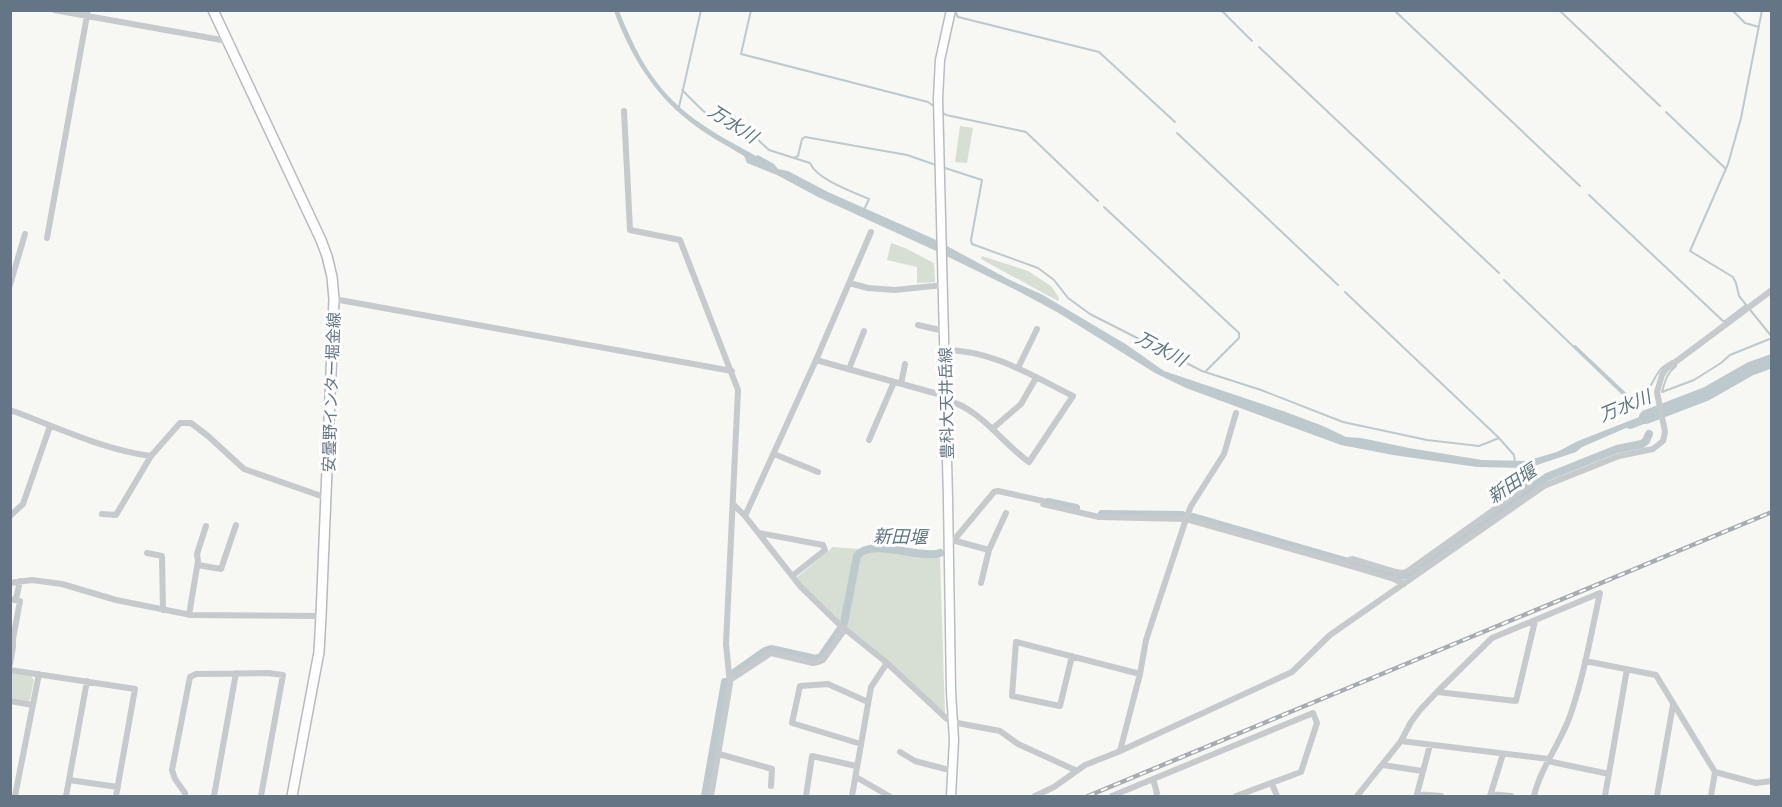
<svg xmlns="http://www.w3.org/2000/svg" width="1782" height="807" viewBox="0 0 1782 807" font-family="Rubik,'Noto Sans JP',sans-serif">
	<rect width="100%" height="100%" fill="#f7f7f3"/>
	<path fill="#d7dfd4" d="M960 126 973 128 967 163 955 162Z
		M891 243 905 248 934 263 935 282 917 283V267L887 260Z
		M982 256 1028 271 1051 286 1059 298 1058 301 981 259Z
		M833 547 897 552 932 557 940 556 945 715 845 626 796 578Z
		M11 673 31 676 34 680 30 700 26 702 11 699Z"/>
	<path fill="#bec9cd" d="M614 11H619C639 60 657 94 703 125 720 137 739 146 756 156L758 155 774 164 778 169 788 171 828 192 934 239 1008 279 1043 295 1127 345 1164 371 1283 411 1323 426 1346 437 1361 438 1409 448 1482 460 1526 461 1557 452 1578 441 1657 410 1659 418 1631 429 1626 428 1582 447 1576 452 1528 468 1477 467 1393 455 1341 445 1186 388 1155 373 1057 312 1014 289 934 250 818 197 777 175 747 163 744 156C726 145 706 135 689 121 652 92 630 54 614 11Z"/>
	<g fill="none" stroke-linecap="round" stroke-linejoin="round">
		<path stroke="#bec9cd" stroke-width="2" d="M751 10 741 54 928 102 935 107
			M954 10 958 17 1099 52 1175 122
			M1221 10 1252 41
			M1394 10 1580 186
			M1559 10 1660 106
			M1732 10 1745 23 1759 27
			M1762 10 1741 118 1728 164 1690 251 1733 277 1736 283 1739 296 1772 337
			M1259 47 1499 273
			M682 90C695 102 712 124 730 126L756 138 769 150 794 158 798 156 802 139 805 137 907 155 936 165
			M679 107 701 10
			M942 112 946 115 1026 132 1098 201
			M1666 112 1726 169
			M1177 133 1338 285
			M794 158 810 163C816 179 853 192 869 199L864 210
			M942 167 982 180 971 240 972 244 1038 268 1054 280 1068 298 1090 314 1202 371 1261 390 1343 422 1427 440 1479 446 1499 438
			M1589 195 1723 321H1725L1746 305
			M1104 207 1239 333V338L1206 371
			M1504 280 1628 399
			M1345 292 1498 437 1514 455 1515 463
			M1574 347 1575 346 1629 397C1651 396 1650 383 1660 370 1663 366 1668 364 1672 361
			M1675 365 1676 366C1667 373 1665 381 1662 392L1694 380 1721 363 1730 355 1772 338"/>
		<path stroke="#bec9cd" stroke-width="8" d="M1048 502 1076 508
			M1102 514 1182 515
			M1193 517 1345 561
			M1352 563 1392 574
			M1400 576 1409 574 1547 477 1617 449 1642 444 1646 441 1649 434
			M844 623 857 556C871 537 921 560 940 553
			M734 673 765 651 771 649 816 659 821 657 839 631
			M705 796 725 682"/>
		<path stroke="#bec9cd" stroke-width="14" d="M1646 417 1706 394 1750 369 1772 361"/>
		<g stroke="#b8bdc2" stroke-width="11">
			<path id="secondary" d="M951 10 940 60 938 98 948 499 951 691 954 740 951 796"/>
		</g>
		<g stroke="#b7bbbf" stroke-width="12">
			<path id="primary" d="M213 10 321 240 327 256 332 277 334 299 321 616 319 652 292 796"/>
		</g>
		<path stroke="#c6cacd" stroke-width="6" d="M54 10 227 41
			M624 111 630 230 680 240 738 390 726 644 730 684 711 796
			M47 238 88 10
			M849 283 868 288 895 290 943 285
			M10 285 25 234
			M334 299 732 371
			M918 325 944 331
			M944 350C992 350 1031 375 1073 396L1029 462C1002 443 980 408 946 400
			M816 360 945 396
			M1018 368 1037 329
			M849 369 864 331
			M901 384 905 364
			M10 410C55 426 103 450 151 456L180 423H191L208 436 244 469 327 498
			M992 429 1021 404 1036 378
			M869 440 894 382
			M774 454 818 472
			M733 504 745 516 800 586 841 626 887 663 947 719 952 722 1000 731 1018 744 1075 770
			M102 514 116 515 151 456
			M10 516 23 504 50 426
			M745 516 816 360 871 232
			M759 533 823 545 825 550 792 576
			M952 540 989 550
			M954 540 994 492 998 491 1043 501V504L1099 517 1186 519 1348 565 1394 579 1404 584
			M147 553 162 556 163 610
			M198 565 221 569 236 525
			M1348 565 1349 560 1353 559 1396 572 1403 573 1408 571 1530 484 1537 474
			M10 583 32 580 62 584 116 600 191 615 321 616
			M981 583 989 550 1006 513
			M10 599 20 601 13 639V647L10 664
			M16 599 20 581
			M189 615 198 561 197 554 206 526
			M1072 656 1060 706 1012 696 1016 642 1140 674
			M1585 661 1656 675 1715 772 1711 796
			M10 670 135 689 116 796
			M730 680 771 653 813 663 818 662 823 660 845 629
			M1437 692 1516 701 1535 621
			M10 701 33 705
			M1401 741 1549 759 1552 762 1609 774
			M861 744 792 723 800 686 828 684 868 702
			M1430 745 1417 794 1441 796
			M1120 751 1140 674 1146 640 1186 519 1191 506 1224 454 1236 413
			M900 752 915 761 953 771
			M719 754 772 769 771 786
			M1383 765 1422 771
			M1715 772 1756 783 1772 781
			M856 777 889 796
			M1153 779 1157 793 1156 796
			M69 780 87 681
			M1272 784 1277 796
			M185 793 175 779 172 770 190 677 196 674 268 673 283 675 261 796
			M1491 794 1511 796
			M15 796 39 674
			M66 796 69 780 118 787
			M214 796 236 673
			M806 796 812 756 856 766
			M852 796 871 687 887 663
			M1035 796 1054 787 1085 765 1118 752 1292 672 1330 635 1544 486 1619 456 1653 449 1663 441 1665 432 1657 392 1662 375 1666 369 1772 290
			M1112 796 1313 713 1317 723 1301 772 1236 796
			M1357 796 1401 741 1411 722 1420 710 1437 692 1492 638 1600 593C1591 634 1584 676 1570 716 1560 744 1541 767 1534 796
			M1490 796 1503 754
			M1605 796 1627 669
			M1657 796 1673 705"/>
		<use href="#secondary" stroke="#fff" stroke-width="8"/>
		<use href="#primary" stroke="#fff" stroke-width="9"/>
		<g stroke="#a6acb2" stroke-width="4.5">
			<path id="rail" d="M1088 796 1772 512"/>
		</g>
		<use href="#rail" stroke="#fff" stroke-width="2" stroke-dasharray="7" stroke-linecap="butt"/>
	</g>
	<g text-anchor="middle" stroke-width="6" stroke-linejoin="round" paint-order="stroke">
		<g font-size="16" fill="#647586" stroke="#fff">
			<text transform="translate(331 392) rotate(-88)" y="6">安曇野インター堀金線</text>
			<text transform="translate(946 403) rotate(-91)" y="6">豊科大天井岳線</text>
		</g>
		<g font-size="18" font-style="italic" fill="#607782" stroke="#fff">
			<text transform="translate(733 124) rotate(33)" y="6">万水川</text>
			<text transform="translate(1161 349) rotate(28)" y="6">万水川</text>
			<text transform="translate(1625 406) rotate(-22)" y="6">万水川</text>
			<text transform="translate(1512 484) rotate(-34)" y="6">新田堰</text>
			<text transform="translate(900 537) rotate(1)" y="6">新田堰</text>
		</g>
	</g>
	<rect width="1782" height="807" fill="none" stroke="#647586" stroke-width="24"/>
</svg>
